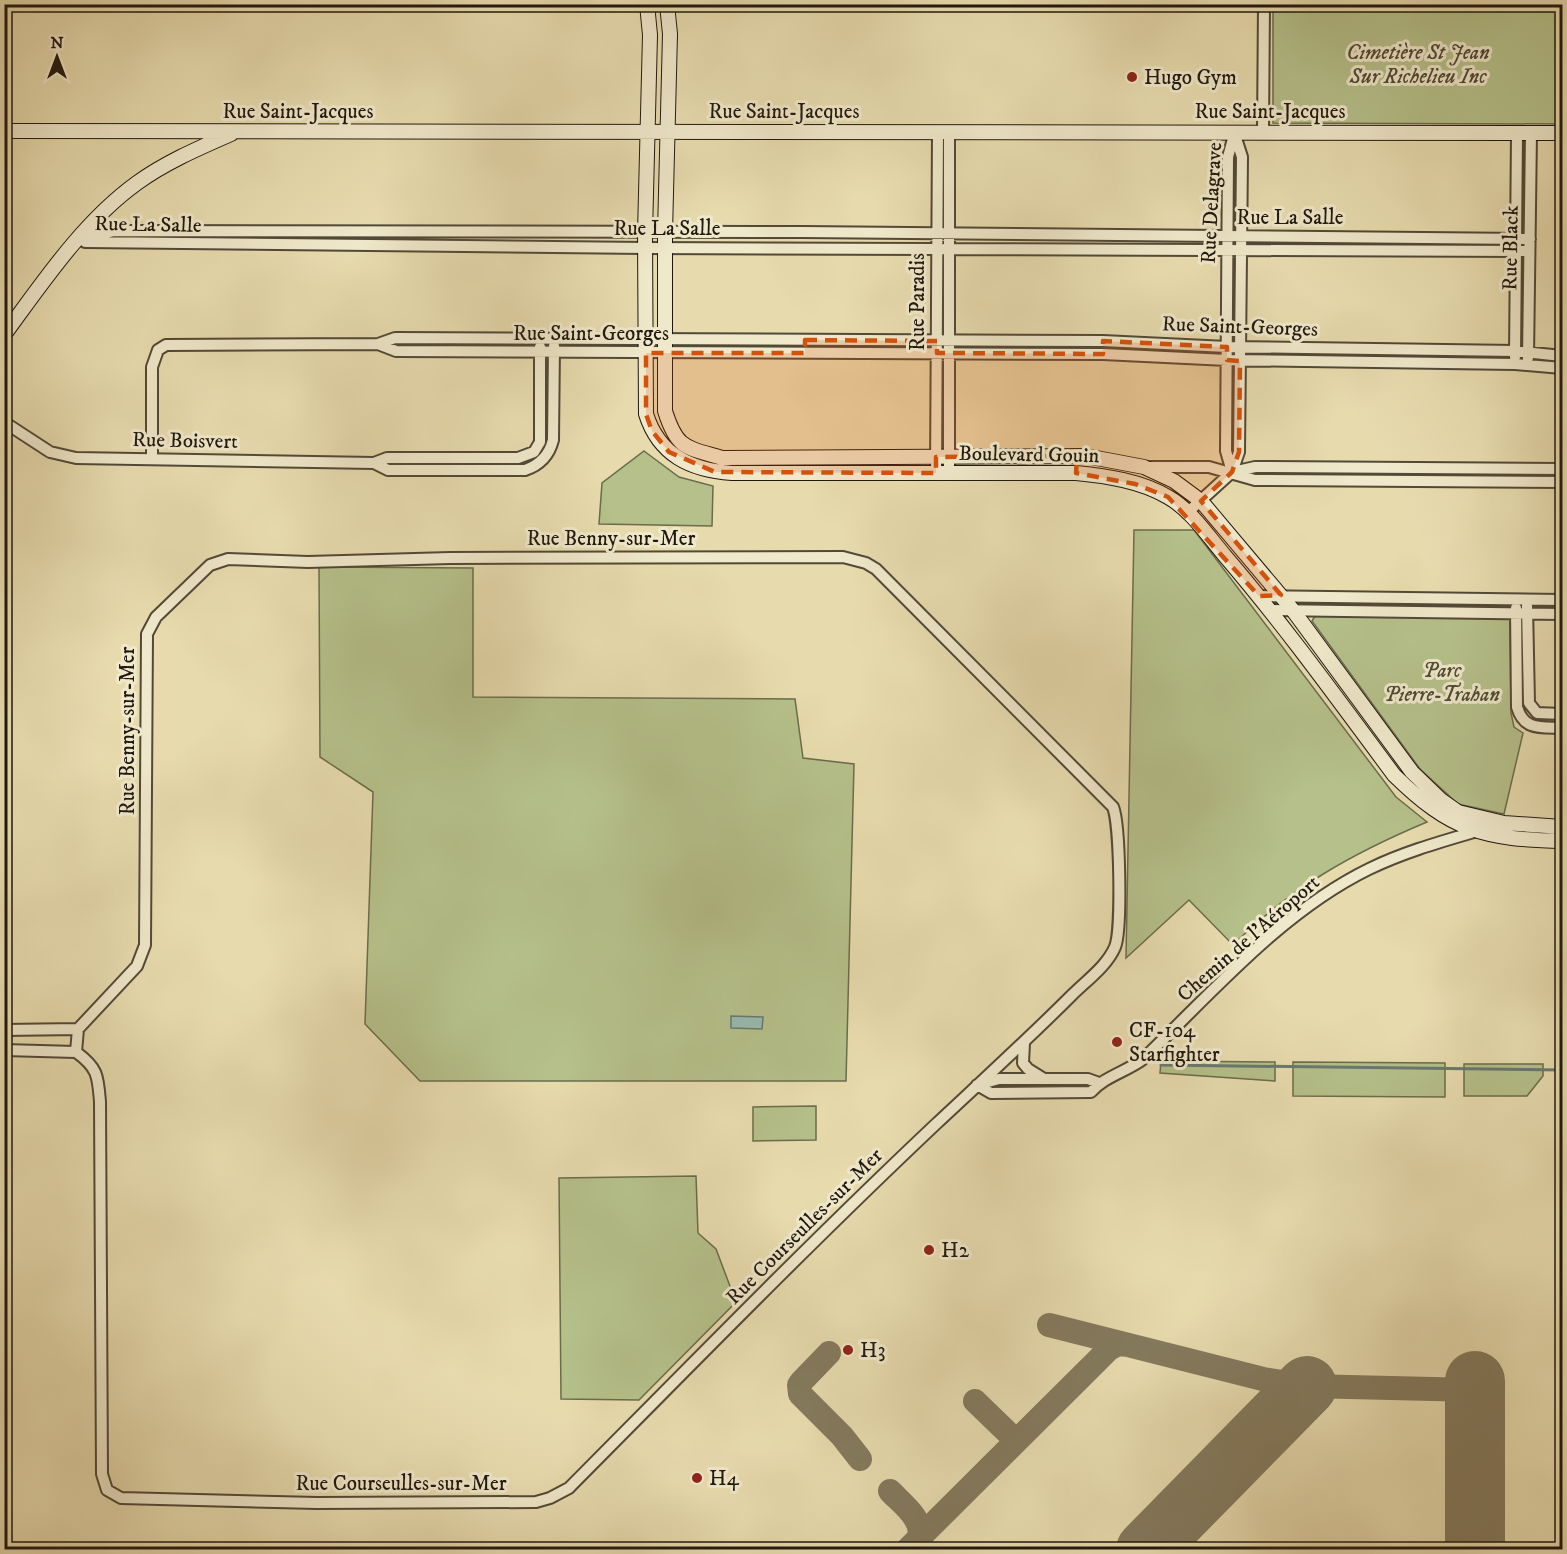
<svg xmlns="http://www.w3.org/2000/svg" width="1567" height="1554" viewBox="0 0 1567 1554" font-family="'IM FELL DW Pica',serif">
	<rect width="100%" height="100%" fill="#e7dbae"/>
	<filter id="stains"><feTurbulence type="fractalNoise" baseFrequency=".00333" numOctaves="4"/><feColorMatrix values="0 0 0 0 .2 0 0 0 0 .09 0 0 0 0 .02 0 0 0 .5 -.17"/></filter>
	<radialGradient id="worn" r=".72"><stop offset=".6" stop-color="#630" stop-opacity="0"/><stop offset="1" stop-color="#630" stop-opacity=".3"/></radialGradient>
	<path fill="#b5c08a" stroke="#6a6c4c" stroke-width="1.5" d="M1273 5H1562V124L1273 123Z
		M644 451 679 477 713 486 712 526 599 524 602 483Z
		M1134 530H1194L1396 797 1427 822C1353 853 1290 888 1233 945L1189 900 1126 958Z
		M319 567 473 568V697L795 699 803 758 854 764 846 1081H420L365 1024 373 792 320 757Z
		M1319 609 1510 616 1511 713 1514 727 1523 733 1504 814 1458 804 1420 769 1312 621Z
		M1161 1061 1275 1062V1081L1160 1073Z
		M1293 1062 1445 1063V1097L1293 1096Z
		M1464 1064H1543V1076L1527 1096H1464Z
		M816 1106V1140L753 1141V1107Z
		M696 1176 698 1233 716 1249 736 1302 639 1400 561 1399 559 1178Z"/>
	<path fill="#98bab0" stroke="#687970" stroke-width="1.5" d="M731 1016 763 1017 762 1029 731 1028Z"/>
	<g fill="none" stroke-linecap="round" stroke-linejoin="round">
		<path stroke="#687970" stroke-width="3" d="M1161 1065 1562 1070"/>
		<path stroke="#847a5e" stroke-width="24" d="M1049 1325 1263 1379 1307 1386 1475 1390
			M829 1353 802 1381 799 1385 800 1394 842 1436 860 1459
			M975 1401 1006 1431
			M890 1491C902 1504 924 1519 919 1538
			M907 1550 1109 1349 1118 1344 1129 1345"/>
		<path stroke="#847a5e" stroke-width="60" d="M1146 1550 1307 1386
			M1475 1550V1381"/>
		<g stroke="#524937" stroke-width="14">
			<path id="street" d="M949 132V473
				M1263 132 1264 4
				M76 241 114 231 802 232 1530 239
				M85 242 645 248 1529 251
				M378 344 396 351 1103 354 1227 360 1515 364 1562 368
				M1515 357 1517 133
				M1528 358 1531 133
				M4 422 50 452 76 458 374 463 387 458H518L534 452 540 442V347
				M152 459V367L158 350 166 345 378 344 395 338 1103 341 1227 347 1515 351 1562 356
				M374 463 388 470H525C540 465 549 456 553 440L554 346
				M1147 467H1209L1255 480 1562 482
				M1232 472 1226 451 1228 157 1234 135
				M1233 472 1255 467 1562 469
				M936 473 938 132
				M1187 513 1232 472 1239 452 1242 157 1234 132
				M843 557 866 563 876 569 1113 807C1120 824 1122 930 1115 947 1107 966 1086 981 1072 995 1028 1039 982 1081 936 1124 811 1242 690 1366 569 1488L550 1498 536 1502 317 1503 121 1498 107 1490 102 1474 100 1102C98 1076 98 1068 76 1052L78 1029 137 966 145 945 147 634 156 617 210 565 228 559 308 562 450 558Z
				M1259 596 1562 600
				M1527 606 1529 703 1537 713 1562 714
				M1516 608 1517 707C1524 731 1541 727 1562 728
				M1271 610 1562 614
				M4 1030 78 1029
				M1024 1043 1023 1063 1028 1069 1044 1079
				M4 1050 76 1052
				M981 1084 999 1079H1088L1099 1083
				M977 1085 991 1093 1091 1092C1104 1077 1125 1072 1142 1060 1212 993 1281 912 1369 869 1412 848 1459 837 1504 823"/>
		</g>
		<g stroke="#20180f" stroke-width="16">
			<path id="secondary" d="M647 4 650 35 645 233 646 414C659 455 690 470 732 473H1076C1107 476 1141 481 1168 497 1191 510 1208 536 1225 556 1285 626 1339 701 1394 775 1451 831 1483 839 1562 841
				M667 4 670 34 665 232V411C677 449 685 447 722 458L1086 456 1144 467 1174 481 1201 501 1292 609 1412 772 1441 800 1458 812 1504 823 1562 827
				M4 131 1562 133
				M4 335C43 282 83 222 137 183 166 162 199 148 231 134"/>
		</g>
		<use href="#street" stroke="#efe8ca" stroke-width="10"/>
		<use href="#secondary" stroke="#efe8ca" stroke-width="14"/>
	</g>
	<path fill="#d4520c" fill-opacity="0.2" stroke="#d4520c" stroke-width="4.5" stroke-dasharray="12 8" stroke-linejoin="round" d="M805 340 937 341V353H949L1103 354V341L1227 347V360L1240 361 1239 452 1232 472 1201 501 1281 595 1259 596 1168 497 1135 484 1076 473 1077 456 936 457V473L715 472 669 452 652 431 646 414V353H805Z"/>
	<g fill="#8f2418" stroke="#efe8ca" stroke-width="2">
		<circle cx="1132" cy="77" r="6"/>
		<circle cx="1117" cy="1042" r="6"/>
		<circle cx="929" cy="1250" r="6"/>
		<circle cx="848" cy="1350" r="6"/>
		<circle cx="697" cy="1478" r="6"/>
	</g>
	<g text-anchor="middle" stroke-width="6" stroke-linejoin="round" paint-order="stroke">
		<g font-size="21" font-style="italic" fill="#4d4a34" stroke="#efe8ca">
			<text x="1418" y="59">Cimetière St Jean<tspan x="1418" dy="24">Sur Richelieu Inc</tspan></text>
			<text x="1442" y="677">Parc<tspan x="1442" dy="24">Pierre-Trahan</tspan></text>
		</g>
		<g font-size="21" fill="#20180f" stroke="#efe8ca" text-anchor="start">
			<text x="1144" y="84">Hugo Gym</text>
			<text x="1129" y="1037">CF-104<tspan x="1129" dy="24">Starfighter</tspan></text>
			<text x="941" y="1257">H2</text>
			<text x="860" y="1357">H3</text>
			<text x="709" y="1485">H4</text>
		</g>
		<g font-size="21" fill="#20180f" stroke="#efe8ca">
			<text x="298" y="118">Rue Saint-Jacques</text>
			<text x="784" y="118">Rue Saint-Jacques</text>
			<text x="1270" y="118">Rue Saint-Jacques</text>
			<text transform="translate(1211 203) rotate(-87)" y="7">Rue Delagrave</text>
			<text x="1290" y="224">Rue La Salle</text>
			<text transform="translate(148 224) rotate(1)" y="7">Rue La Salle</text>
			<text x="667" y="235">Rue La Salle</text>
			<text transform="translate(1510 248) rotate(-89)" y="7">Rue Black</text>
			<text transform="translate(917 302) rotate(-90)" y="7">Rue Paradis</text>
			<text transform="translate(1240 326) rotate(2)" y="7">Rue Saint-Georges</text>
			<text x="591" y="340">Rue Saint-Georges</text>
			<text transform="translate(185 440) rotate(1)" y="7">Rue Boisvert</text>
			<text transform="translate(1029 454) rotate(1)" y="7">Boulevard Gouin</text>
			<text x="611" y="545">Rue Benny-sur-Mer</text>
			<text transform="translate(127 731) rotate(-90)" y="7">Rue Benny-sur-Mer</text>
			<text transform="translate(1248 938) rotate(-41)" y="7">Chemin de l'Aéroport</text>
			<text transform="translate(804 1226) rotate(-45)" y="7">Rue Courseulles-sur-Mer</text>
			<text x="401" y="1490">Rue Courseulles-sur-Mer</text>
		</g>
	</g>
	<rect width="1567" height="1554" fill="none" stroke="#e7dbae" stroke-width="24"/>
	<rect x="6" y="6" width="1555" height="1542" fill="none" stroke="#20180f" stroke-width="3"/>
	<rect x="12" y="12" width="1543" height="1530" fill="none" stroke="#20180f" stroke-width="1.5"/>
	<g transform="translate(57 57)" stroke="#efe8ca" stroke-width="4.5" paint-order="stroke">
	<path d="M0-4.5L10 22L0 15L-10 22Z" fill="#20180f"/>
	<text y="-9" font-size="16" font-weight="bold" text-anchor="middle" fill="#20180f">N</text>
	</g>
	<rect width="100%" height="100%" filter="url(#stains)"/>
	<rect width="100%" height="100%" fill="url(#worn)"/>
</svg>
